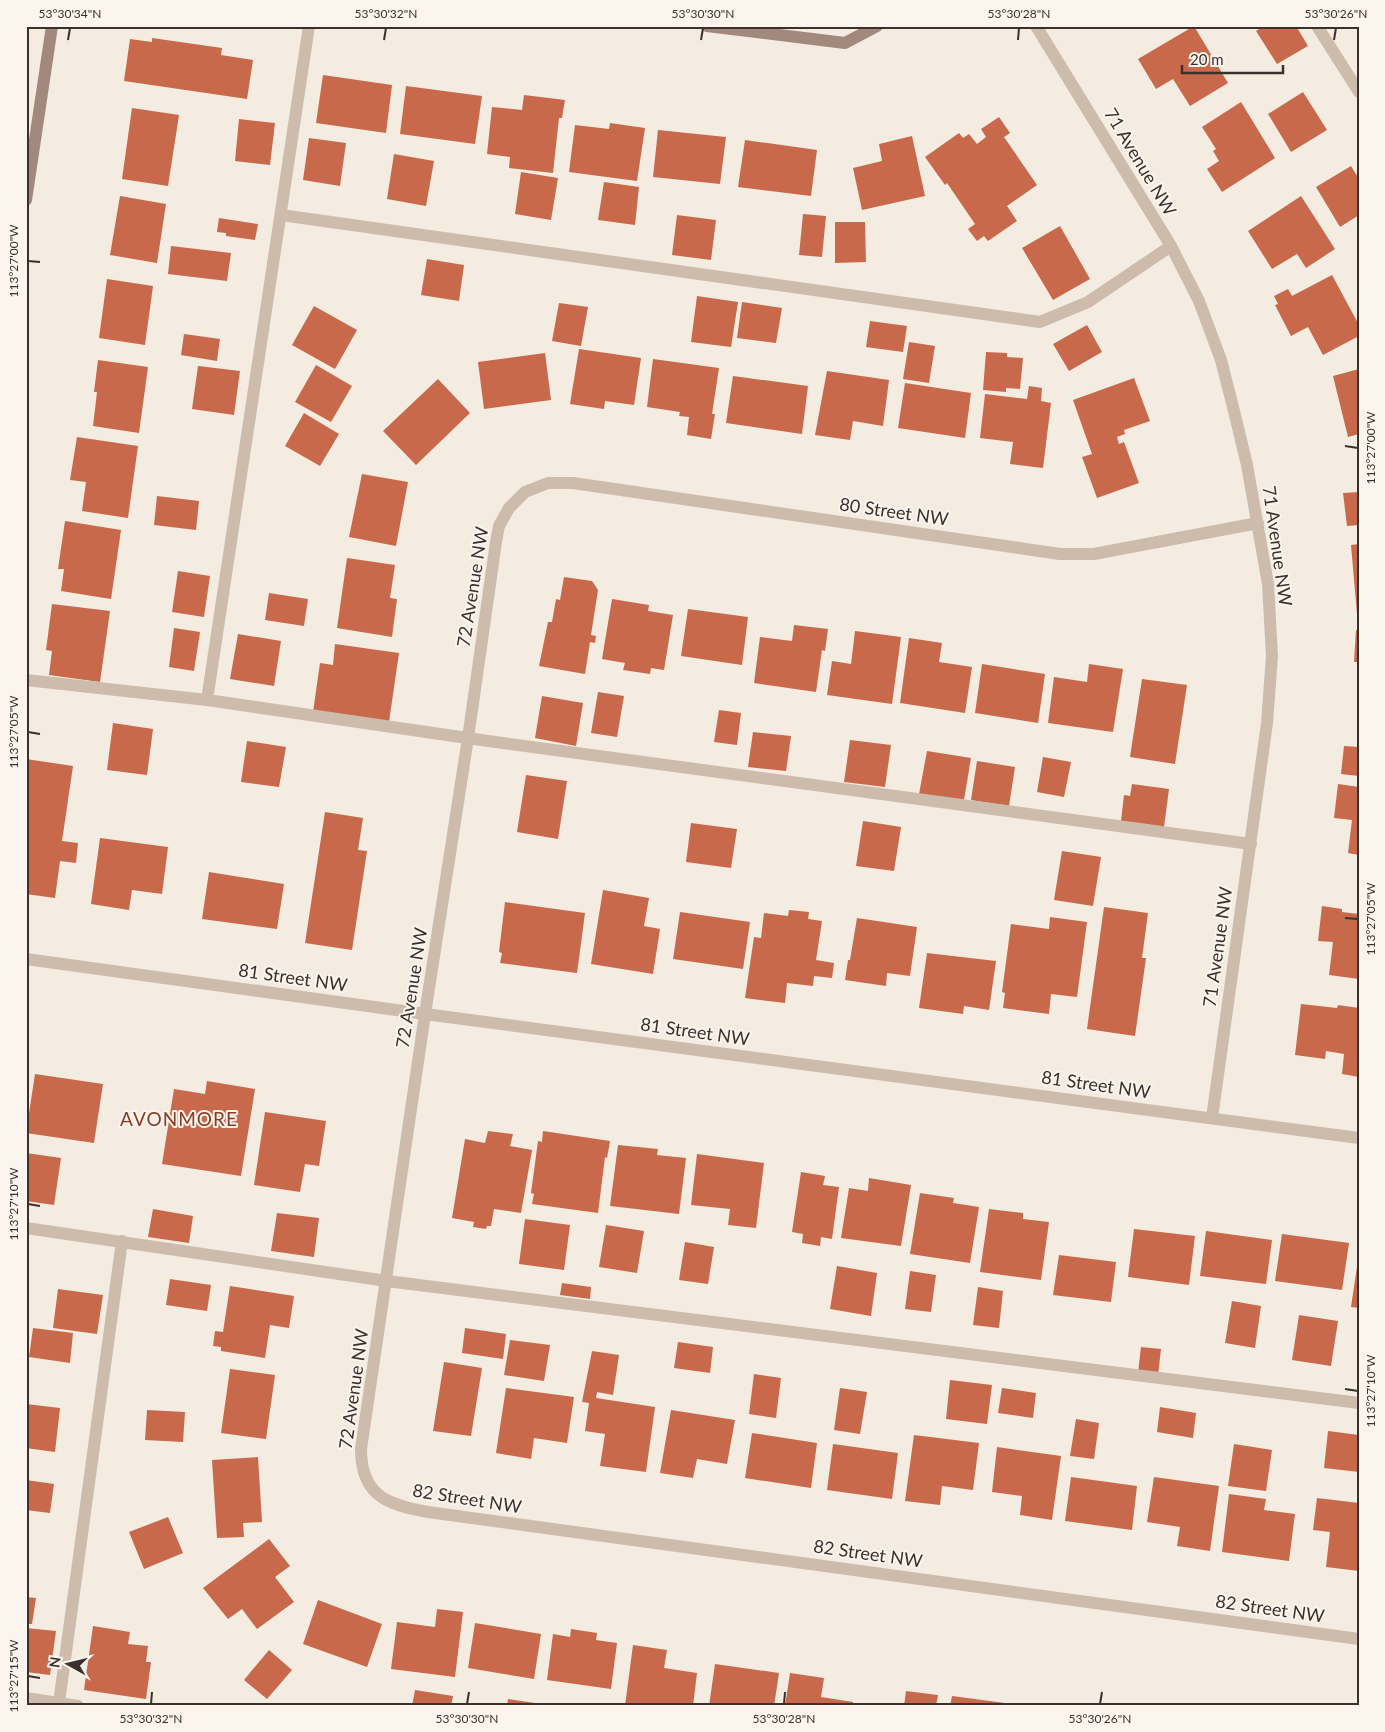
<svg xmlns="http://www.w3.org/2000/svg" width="1385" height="1732" viewBox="0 0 1385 1732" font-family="Lato,sans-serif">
	<rect width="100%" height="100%" fill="#f4ebe1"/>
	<path fill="#c8694b" d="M1194 26 1228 83 1190 106 1173 79 1156 89 1138 59Z
		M1264 26H1296L1308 46 1277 64 1256 31Z
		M152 38 222 48 221 55 253 60 247 99 124 81 130 39 152 42Z
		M323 75 392 85 386 133 316 123Z
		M406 86 482 96 475 144 400 134Z
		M1303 92 1327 130 1291 152 1268 114Z
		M524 95 565 100 562 118H559L553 173 509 168 510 157 487 154 492 107 522 110Z
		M1241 102 1275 158 1222 192 1207 169 1219 161 1213 151 1216 149 1202 127Z
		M132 108 179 115 168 186 122 179Z
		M999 117 1010 133 1004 137 1037 185 1007 206 1017 221 988 241 984 236 977 241 968 229 975 224 947 183 945 185 925 157 959 133 963 138 969 134 977 144 986 137 981 129Z
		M239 119 275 123 270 165 235 161Z
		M610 123 645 128 637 181 569 172 575 125 609 129Z
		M658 130 726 137 720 184 653 177Z
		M912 136 925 196 862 210 853 168 882 161 879 144Z
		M309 138 346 143 340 186 303 180Z
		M745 140 817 150 811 196 738 187Z
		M394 154 434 161 426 206 387 199Z
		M1351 166 1359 179V215L1340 227 1316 187Z
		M521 172 558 178 551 220 515 214Z
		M604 182 639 187 635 225 598 220Z
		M120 196 166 204 157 263 110 255Z
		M1301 196 1335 249 1306 268 1297 254 1272 269 1248 231Z
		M803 214 826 216 822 257 799 255Z
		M677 215 716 220 711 260 672 255Z
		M219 218 258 224 255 240 226 236V233L217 232Z
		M835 222H865L866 262 835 263Z
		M1060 226 1090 279 1053 300 1022 248Z
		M171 246 231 253 227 281 168 274Z
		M427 259 464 265 459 301 421 295Z
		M1332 275 1359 325V336L1323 355 1308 327 1291 336 1275 305 1278 304 1274 296 1288 289 1292 296Z
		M107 279 153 286 145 345 99 338Z
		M697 296 738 302 731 347 691 342Z
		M742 302 782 308 776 343 737 338Z
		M559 303 588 307 581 346 552 341Z
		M314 306 357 330 335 369 292 345Z
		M870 321 907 326 903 352 866 347Z
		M1087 325 1102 352 1069 371 1053 344Z
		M184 334 220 339 217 361 181 355Z
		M909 342 935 346 929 383 903 379Z
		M579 349 641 358 634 405 605 401 604 409 570 404Z
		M986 352 1007 353V357L1023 358 1020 389 1006 388V392L983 390Z
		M545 353 551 400 484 409 478 362Z
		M653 359 719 368 712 414H715L711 439 687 435 689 417 679 416 680 412 647 407Z
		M98 360 148 367 139 433 93 426 97 392H94Z
		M316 365 352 386 331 422 295 402Z
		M198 366 240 371 234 415 192 409Z
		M1359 369V434L1348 437 1333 376Z
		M827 371 889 380 883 426 853 421 850 440 815 435Z
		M733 376 808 386 802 434 726 423Z
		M1134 378 1150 421 1124 430 1125 434 1117 437 1119 444 1124 442 1139 483 1097 498 1082 457 1092 454 1073 400Z
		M438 379 470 413 416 465 383 431Z
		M905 383 971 393 965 438 898 428Z
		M1029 386 1042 388 1041 401 1051 403 1043 468 1010 464 1013 442 980 438 985 394 1027 399Z
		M304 413 339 434 320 466 285 446Z
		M77 437 138 446 128 518 82 511 86 482 70 480Z
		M362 474 408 482 396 546 349 537Z
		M1359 492V525L1347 526 1343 493Z
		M157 496 199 501 196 530 154 525Z
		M65 521 121 530 111 599 61 591 64 569H58Z
		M1359 544V613L1357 614 1351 545Z
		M347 558 395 565 390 598 397 599 392 637 337 628Z
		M178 571 210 576 204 617 172 612Z
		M564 577 592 581 598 590 591 635 596 636 595 643 590 642 585 674 539 666 548 622H552L556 599 560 600Z
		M269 593 308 599 304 626 265 620Z
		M612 599 649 605 648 611 673 615 664 670 651 668 650 674 623 670 625 663 602 659Z
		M52 604 110 611 100 682 49 675 52 651 46 650Z
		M688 609 748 617 742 665 681 656Z
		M794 625 828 629 825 651 822 650 816 692 754 683 760 637 792 641Z
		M174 628 200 632 194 671 169 667Z
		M1356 630H1359V662H1354Z
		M855 631 901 637 892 704 827 695 832 661 851 664Z
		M238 634 281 641 274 686 230 679Z
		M909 638 942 643 939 662 972 667 965 713 900 703Z
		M335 644 399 653 389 722 313 712 320 663 333 665Z
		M982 664 1045 674 1038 723 975 713Z
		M1089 664 1123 669 1113 732 1048 723 1054 677 1087 682Z
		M1142 679 1187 685 1175 764 1130 757Z
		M598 692 624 696 617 737 591 733Z
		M542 696 583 703 576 746 535 738Z
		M719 710 741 713 737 745 714 742Z
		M113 723 153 729 147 775 107 770Z
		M753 732 791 736 786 771 748 767Z
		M850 740 891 745 885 787 844 782Z
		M247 741 286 747 279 787 241 782Z
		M1344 746 1359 747V776L1341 774Z
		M927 751 971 758 964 800 919 794Z
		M1043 757 1071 762 1064 797 1037 792Z
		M26 759 73 766 62 841 78 843 76 863 60 861 55 898 26 894Z
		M977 761 1015 767 1009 806 971 800Z
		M526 775 567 781 558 839 517 832Z
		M1132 784 1169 789 1164 827 1121 821 1124 795 1130 796Z
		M1338 784 1359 787V855L1348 853 1352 820 1334 818Z
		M325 812 363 818 358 850 367 851 352 950 305 943Z
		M863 821 901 827 894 871 856 866Z
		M691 823 737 829 731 868 686 862Z
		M100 838 168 847 162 894 132 890 129 910 91 904Z
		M1062 851 1101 857 1093 906 1054 900Z
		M209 872 284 884 277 929 202 919Z
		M603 890 649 898 644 926 660 929 653 974 591 964Z
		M505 902 585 913 577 973 500 963 502 953 499 952Z
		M1322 906 1342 909V912L1359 914V979L1329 975 1333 942 1318 941Z
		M1104 907 1148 913 1142 958H1146L1135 1036 1087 1029Z
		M789 910 809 912 808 919 822 921 816 960 834 963 832 978 814 976 813 986 787 983 785 1003 745 998 754 937 761 938 764 913 788 916Z
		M680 912 750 922 743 969 673 959Z
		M1050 917 1087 922 1077 997 1051 994 1049 1014 1003 1008 1005 993 1002 992 1011 924 1049 929Z
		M857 918 917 927 910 976 887 973 886 986 845 980 848 960H850Z
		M927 953 996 961 989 1010 964 1006 963 1014 919 1008Z
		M1301 1004 1337 1008 1338 1005 1359 1008V1077L1342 1074 1344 1054 1326 1051 1325 1059 1295 1055Z
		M35 1074 103 1084 94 1143 26 1133Z
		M207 1081 255 1089 241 1176 162 1164 174 1089 205 1094Z
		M265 1112 326 1121 319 1166 305 1164 300 1192 254 1185Z
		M488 1131 513 1134 510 1146 532 1150 521 1213 494 1209 491 1226H487L486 1229 473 1227 474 1222 452 1218 465 1139 485 1143Z
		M543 1131 610 1141 607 1158 605 1157 598 1213 532 1204 534 1194 531 1193 538 1141 542 1142Z
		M618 1145 658 1149 657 1155 686 1158 679 1214 610 1206Z
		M26 1153 61 1158 54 1205 26 1201Z
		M697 1154 764 1163 756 1228 728 1225 730 1209 691 1205Z
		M801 1172 825 1176 823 1185 839 1187 832 1239 821 1237 820 1246 802 1243 803 1234 792 1232Z
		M869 1178 911 1185 901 1246 841 1238 849 1188 868 1191Z
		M920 1193 954 1198 953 1203 979 1207 970 1263 910 1254Z
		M153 1209 193 1216 189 1243 148 1237Z
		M989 1209 1023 1213V1219L1049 1222 1041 1280 980 1272Z
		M277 1213 319 1218 314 1257 271 1251Z
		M525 1219 570 1225 564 1270 519 1264Z
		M606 1225 644 1231 637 1273 599 1267Z
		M1134 1229 1195 1236 1189 1285 1128 1277Z
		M1206 1231 1272 1240 1266 1284 1200 1276Z
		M1282 1234 1349 1243 1342 1290 1275 1281Z
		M685 1242 714 1247 708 1284 679 1280Z
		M1059 1255 1116 1262 1111 1302 1053 1295Z
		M1358 1260H1359V1308L1351 1307Z
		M837 1266 877 1273 871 1316 830 1309Z
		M910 1271 936 1275 931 1312 905 1309Z
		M170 1279 211 1285 207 1311 166 1305Z
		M562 1283 591 1287 590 1299 560 1295Z
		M230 1286 294 1296 289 1328 270 1325 265 1358 221 1351V1347L213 1346 215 1331 223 1332Z
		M978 1287 1003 1291 999 1328 973 1325Z
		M58 1289 103 1295 97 1334 53 1328Z
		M1232 1301 1261 1306 1255 1348 1225 1343Z
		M1299 1315 1338 1321 1331 1366 1292 1360Z
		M33 1328 73 1333 70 1363 29 1357Z
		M465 1328 506 1334 503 1359 462 1353Z
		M510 1340 550 1345 544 1381 504 1375Z
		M678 1342 713 1347 710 1373 674 1368Z
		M1141 1347 1161 1349 1158 1375 1138 1373Z
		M592 1351 619 1355 613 1395 597 1392 596 1398 655 1407 646 1472 600 1466 605 1434 585 1431 589 1403 582 1402Z
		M444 1362 482 1368 471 1436 433 1431Z
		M230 1369 275 1375 266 1439 221 1433Z
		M754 1374 781 1378 776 1418 749 1414Z
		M950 1380 992 1385 987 1424 946 1419Z
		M506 1388 574 1397 567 1443 534 1438 531 1459 496 1453Z
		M840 1388 867 1392 860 1434 834 1430Z
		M1002 1388 1036 1393 1033 1418 998 1413Z
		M26 1404 60 1408 55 1452 26 1448Z
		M1160 1407 1196 1413 1193 1438 1157 1432Z
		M147 1410 185 1412 183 1442 145 1440Z
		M671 1410 735 1420 727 1464 697 1459 693 1478 660 1473Z
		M1076 1419 1099 1423 1094 1459 1070 1456Z
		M1328 1431 1359 1435V1472L1324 1468Z
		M752 1433 817 1443 811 1488 745 1478Z
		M914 1435 979 1443 973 1490 942 1486 940 1505 905 1501Z
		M833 1444 898 1453 892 1499 827 1490Z
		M1234 1444 1272 1450 1266 1491 1228 1486Z
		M997 1447 1061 1456 1052 1520 1020 1515 1022 1496 992 1492Z
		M258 1457 262 1522 243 1523 244 1537 217 1538 212 1460Z
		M1071 1477 1137 1486 1132 1530 1065 1521Z
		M1154 1477 1219 1486 1210 1551 1177 1546 1180 1527 1147 1522Z
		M26 1480 54 1484 50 1513 26 1510Z
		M1229 1494 1266 1499 1264 1510 1295 1514 1289 1561 1222 1552Z
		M1317 1498 1359 1503V1571L1326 1567 1330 1532 1313 1530Z
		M168 1517 183 1553 144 1569 129 1532Z
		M269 1539 290 1566 275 1577 294 1602 257 1629 242 1609 228 1619 203 1588Z
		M26 1597 36 1598 32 1624H26Z
		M318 1600 382 1624 367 1667 303 1644Z
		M437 1609 463 1612 455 1677 391 1669 397 1622 435 1627Z
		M475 1623 541 1634 534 1679 468 1668Z
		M93 1626 130 1632 128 1644 148 1646 146 1662H151L146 1699 84 1690Z
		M26 1628 56 1631 50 1675 26 1672Z
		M571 1629 597 1633 596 1640 617 1643 611 1689 547 1680 553 1634 570 1637Z
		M633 1645 667 1650 664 1668 697 1673 693 1706H625Z
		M269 1650 292 1670 267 1699 244 1680Z
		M715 1664 779 1673 774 1706H709Z
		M790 1673 824 1678 821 1697 853 1702V1706H785Z
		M415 1690 453 1696 451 1706H412Z
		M906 1691 938 1695 936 1706H904Z
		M952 1696 1019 1705V1706H950Z
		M508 1699 535 1703 534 1706H507Z"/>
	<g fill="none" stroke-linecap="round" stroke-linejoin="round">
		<path stroke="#cdbbac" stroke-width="12" d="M1317 26 1359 92
			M281 215 1040 322 1088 302 1171 246
			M26 680 207 700 488 741 1251 844
			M207 700 309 26
			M26 1228 387 1281 1359 1403
			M26 1698 78 1706
			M59 1703 122 1241"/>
		<path stroke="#cdbbac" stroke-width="12" d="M1036 26 1171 246 1199 301 1221 360 1234 411 1247 465 1268 584 1272 656 1267 723 1212 1118
			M1258 523 1094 554H1060L573 483H548L525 492 509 508 499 526 496 542 468 738 425 1014 361 1449C361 1496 388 1505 428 1512L1359 1639
			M26 959 425 1014 1359 1138"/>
		<path stroke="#a18a7d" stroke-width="12" d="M707 26 845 43 877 26
			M26 200 52 26"/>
	</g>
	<path fill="none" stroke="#3b302b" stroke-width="2" d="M68 40 70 28M384 40 386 28M701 40 703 28M1018 40 1019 28M1334 40 1336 28M28 261 40 262M1345 446 1358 448M28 732 40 734M1345 918 1358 919M28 1204 40 1206M1345 1389 1358 1391M28 1676 40 1678M151 1704 152 1692M467 1704 469 1692M784 1704 785 1692M1100 1704 1102 1692"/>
	<g text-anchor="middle" stroke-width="4" stroke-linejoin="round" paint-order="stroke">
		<g font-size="18" fill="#3b302b" stroke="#fbf5ee">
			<text transform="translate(1140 162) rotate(59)" y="6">71 Avenue NW</text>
			<text transform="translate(894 512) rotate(8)" y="6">80 Street NW</text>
			<text transform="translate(1277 546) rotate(82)" y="6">71 Avenue NW</text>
			<text transform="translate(473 587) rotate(-81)" y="6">72 Avenue NW</text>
			<text transform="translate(1218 947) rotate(-82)" y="6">71 Avenue NW</text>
			<text transform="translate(293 978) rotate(8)" y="6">81 Street NW</text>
			<text transform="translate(412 988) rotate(-81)" y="6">72 Avenue NW</text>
			<text transform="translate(695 1032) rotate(8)" y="6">81 Street NW</text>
			<text transform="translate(1096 1085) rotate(8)" y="6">81 Street NW</text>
			<text transform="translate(354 1389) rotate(-82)" y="6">72 Avenue NW</text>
			<text transform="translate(467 1499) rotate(9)" y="6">82 Street NW</text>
			<text transform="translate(868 1554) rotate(8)" y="6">82 Street NW</text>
			<text transform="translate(1270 1609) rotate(8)" y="6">82 Street NW</text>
		</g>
		<g font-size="19" letter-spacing="1" fill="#8c3b22" stroke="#fbf5ee">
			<text x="179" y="1126">AVONMORE</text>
		</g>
	</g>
	<rect width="1385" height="1732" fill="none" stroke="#fbf5ee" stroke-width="55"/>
	<g transform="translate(68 1664) rotate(278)" stroke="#fbf5ee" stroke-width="4" paint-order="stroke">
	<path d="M0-4L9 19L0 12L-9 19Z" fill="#3b302b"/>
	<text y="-8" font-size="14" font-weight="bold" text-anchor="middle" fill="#3b302b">N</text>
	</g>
	<path d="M1182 65v8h101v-8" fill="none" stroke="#3b302b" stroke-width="2.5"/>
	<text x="1190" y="65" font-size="15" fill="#3b302b" stroke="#fbf5ee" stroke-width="4" paint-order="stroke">20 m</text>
	<rect x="28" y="28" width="1330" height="1676" fill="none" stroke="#3b302b" stroke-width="2"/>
	<g font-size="12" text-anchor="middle" fill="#3b302b">
		<text x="70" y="18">53°30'34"N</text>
		<text x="386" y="18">53°30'32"N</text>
		<text x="703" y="18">53°30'30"N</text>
		<text x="1019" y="18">53°30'28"N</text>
		<text x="1336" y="18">53°30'26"N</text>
		<text transform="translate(14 261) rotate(-90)" y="4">113°27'00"W</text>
		<text transform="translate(1371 448) rotate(-90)" y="4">113°27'00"W</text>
		<text transform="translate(14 732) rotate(-90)" y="4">113°27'05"W</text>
		<text transform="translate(1371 919) rotate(-90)" y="4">113°27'05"W</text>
		<text transform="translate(14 1204) rotate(-90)" y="4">113°27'10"W</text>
		<text transform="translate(1371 1391) rotate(-90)" y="4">113°27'10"W</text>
		<text transform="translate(14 1676) rotate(-90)" y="4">113°27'15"W</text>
		<text x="151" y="1723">53°30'32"N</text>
		<text x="467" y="1723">53°30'30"N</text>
		<text x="784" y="1723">53°30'28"N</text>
		<text x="1100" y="1723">53°30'26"N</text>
	</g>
</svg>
